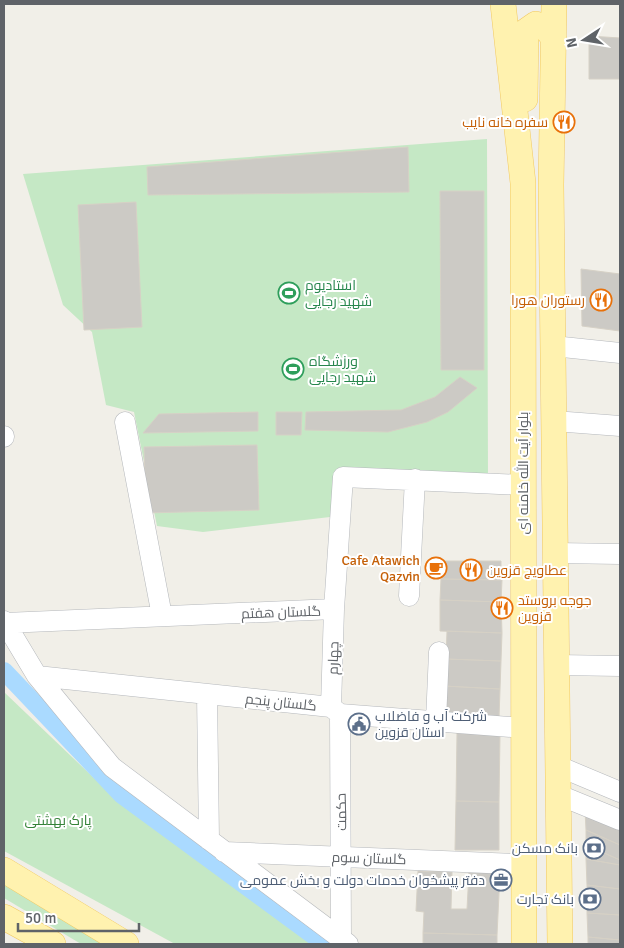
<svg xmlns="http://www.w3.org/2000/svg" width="624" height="948" viewBox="0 0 624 948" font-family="Signika,Cairo,sans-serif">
	<rect width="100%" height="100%" fill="#f1efe8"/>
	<path fill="#c5e8c5" d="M487 139 488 478 335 485 330 517 203 532 157 526 134 412 106 405 92 332 63 305 23 174Z
		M4 692 118 801 311 944H175L4 851Z
		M4 883 105 944H81L4 898Z"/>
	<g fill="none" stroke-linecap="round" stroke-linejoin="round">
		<path stroke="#aadaff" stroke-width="18" d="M4 671 122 795 325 944"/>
	</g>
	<path fill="#cccac5" stroke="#d6d1c6" d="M589 36 620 38V79H589Z
		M408 147 409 192 148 195 147 167Z
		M440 191H484V370H441Z
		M136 202 142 327 84 330 78 205Z
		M581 269 620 274V331L582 326Z
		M460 377 477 388 448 412 427 422 388 432 305 430 306 412 401 410 435 397Z
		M258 412V431L143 433 159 414Z
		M276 412H302L301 435H276Z
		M257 445 259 510 146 513 144 447Z
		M441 561H501V580L442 579Z
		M441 579 502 580 501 602 440 600Z
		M440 600 501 602 502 633 440 631Z
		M447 631 502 633 501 661 446 659Z
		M446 659 501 661 500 689 444 686Z
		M444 686 500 689 499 718 443 715Z
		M457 733 500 734 499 802 456 801Z
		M456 801 499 802V850H455Z
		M585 810 620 827V845L586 830Z
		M586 830 620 845V860L586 845Z
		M586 845 620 860V865L586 859Z
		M586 859 620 865V889L587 885Z
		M418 871 452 872 451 909H467L469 872 500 873 497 935 423 933 424 912 416 911Z
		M587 885 620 889V915L587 913Z
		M587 913 620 915V940L588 937Z
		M423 933 497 935V944H423Z
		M588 937 620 940V944H588Z"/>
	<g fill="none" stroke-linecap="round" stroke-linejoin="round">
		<g stroke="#b5b8bc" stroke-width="21">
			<path id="minor" d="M553 346 620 353
				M554 421 620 426
				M125 422 162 616
				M4 436V437
				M556 553 620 554
				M409 596 415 479
				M4 621 37 676 112 767 348 944
				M5 623 334 609 343 477 523 485
				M557 665 620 666
				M37 676 331 707 340 714 524 728
				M207 694 209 840
				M331 707 334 609
				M340 714 341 940
				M436 721 439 652
				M558 766 620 792
				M559 795 620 820
				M224 852 513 864"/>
		</g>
		<g stroke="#f2c960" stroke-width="26">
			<path id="major" d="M503 4 523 183 524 944
				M554 4 551 185 560 944
				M525 99 526 31 536 24 545 27 554 39
				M4 870 126 944
				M4 917 53 944"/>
		</g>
		<use href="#minor" stroke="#fff" stroke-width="20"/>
		<use href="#major" stroke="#fff2af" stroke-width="25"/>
	</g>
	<defs>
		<g id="restaurant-ring" transform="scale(1.125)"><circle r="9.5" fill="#fff" stroke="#e8710a" stroke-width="1.5"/><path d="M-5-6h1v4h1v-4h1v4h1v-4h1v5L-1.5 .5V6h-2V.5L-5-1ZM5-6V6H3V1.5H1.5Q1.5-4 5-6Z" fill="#e8710a"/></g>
		<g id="stadium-ring" transform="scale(1.125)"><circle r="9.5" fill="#fff" stroke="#2e9e5b" stroke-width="1.5"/><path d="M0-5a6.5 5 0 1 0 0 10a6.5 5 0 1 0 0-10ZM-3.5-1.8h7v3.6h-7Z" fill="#2e9e5b"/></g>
		<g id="cafe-ring" transform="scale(1.125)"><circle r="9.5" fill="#fff" stroke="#e8710a" stroke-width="1.5"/><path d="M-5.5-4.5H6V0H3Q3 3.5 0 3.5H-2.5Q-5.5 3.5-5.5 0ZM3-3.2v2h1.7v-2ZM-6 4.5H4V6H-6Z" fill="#e8710a"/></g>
		<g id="civic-ring" transform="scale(1.125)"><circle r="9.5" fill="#fff" stroke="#5c6f8a" stroke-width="1.5"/><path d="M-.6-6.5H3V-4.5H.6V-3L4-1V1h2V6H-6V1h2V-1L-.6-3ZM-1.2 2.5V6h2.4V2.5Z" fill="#5c6f8a"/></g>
		<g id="bank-ring" transform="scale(1.125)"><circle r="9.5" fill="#fff" stroke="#5c6f8a" stroke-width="1.5"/><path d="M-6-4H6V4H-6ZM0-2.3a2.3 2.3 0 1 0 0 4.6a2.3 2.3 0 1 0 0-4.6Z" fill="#5c6f8a"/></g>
		<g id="office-ring" transform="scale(1.125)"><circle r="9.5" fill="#fff" stroke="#5c6f8a" stroke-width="1.5"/><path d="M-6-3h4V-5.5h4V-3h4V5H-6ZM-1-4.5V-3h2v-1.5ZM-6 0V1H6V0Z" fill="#5c6f8a"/></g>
	</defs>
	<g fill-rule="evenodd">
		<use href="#restaurant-ring" x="564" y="122"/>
		<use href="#stadium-ring" x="289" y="293"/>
		<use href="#restaurant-ring" x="601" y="300"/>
		<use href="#stadium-ring" x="293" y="369"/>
		<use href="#cafe-ring" x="436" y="568"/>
		<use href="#restaurant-ring" x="471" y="570"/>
		<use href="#restaurant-ring" x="502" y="608"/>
		<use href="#civic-ring" x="359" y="724"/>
		<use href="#bank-ring" x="594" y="848"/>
		<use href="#office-ring" x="501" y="880"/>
		<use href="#bank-ring" x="590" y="899"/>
	</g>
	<g text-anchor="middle" stroke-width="4" stroke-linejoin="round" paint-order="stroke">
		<g font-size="14" fill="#c56008" stroke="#fff" text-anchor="end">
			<text x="548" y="127">سفره خانه نایب</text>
			<text x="585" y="305">رستوران هورا</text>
			<text x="420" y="565">Cafe Atawich<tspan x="420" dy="16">Qazvin</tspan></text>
			<text x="487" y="575" text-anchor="start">عطاویچ قزوین</text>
			<text x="518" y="605" text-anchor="start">جوجه بروستد<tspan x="518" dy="16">قزوین</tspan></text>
		</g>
		<g font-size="14" fill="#27864d" stroke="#fff" text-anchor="start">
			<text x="305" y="290">استادیوم<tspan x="305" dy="16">شهید رجایی</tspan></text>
			<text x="309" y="366">ورزشگاه<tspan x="309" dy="16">شهید رجایی</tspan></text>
		</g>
		<g font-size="14" fill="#5f6368" stroke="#fff">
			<text transform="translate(523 473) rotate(-90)" y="5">بلوار آیت الله خامنه ای</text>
			<text transform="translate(281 612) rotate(-2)" y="5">گلستان هفتم</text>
			<text transform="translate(333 658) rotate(-88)" y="5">چهارم</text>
			<text transform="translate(281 702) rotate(6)" y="5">گلستان پنجم</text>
			<text transform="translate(341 812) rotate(-91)" y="5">حکمت</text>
			<text transform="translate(369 858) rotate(2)" y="5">گلستان سوم</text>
		</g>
		<g font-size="14" fill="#4e5e75" stroke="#fff" text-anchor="end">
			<text x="375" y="721" text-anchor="start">شرکت آب و فاضلاب<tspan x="375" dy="16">استان قزوین</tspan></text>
			<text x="578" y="853">بانک مسکن</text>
			<text x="485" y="885">دفتر پیشخوان خدمات دولت و بخش عمومی</text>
			<text x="574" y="904">بانک تجارت</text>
		</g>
		<g font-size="14" fill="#348238" stroke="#fff">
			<text x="58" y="825">پارک بهشتی</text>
		</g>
	</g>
	<rect width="624" height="948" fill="none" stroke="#5f6368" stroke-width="10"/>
	<g transform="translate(584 40) rotate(258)" stroke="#ffffff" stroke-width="4" paint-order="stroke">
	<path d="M0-4L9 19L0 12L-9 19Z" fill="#5f6368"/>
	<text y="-8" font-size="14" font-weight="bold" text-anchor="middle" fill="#5f6368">N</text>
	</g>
	<path d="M18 923v8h121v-8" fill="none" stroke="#5f6368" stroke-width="2.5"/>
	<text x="25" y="923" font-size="15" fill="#5f6368" stroke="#ffffff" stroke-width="4" paint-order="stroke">50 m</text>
</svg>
